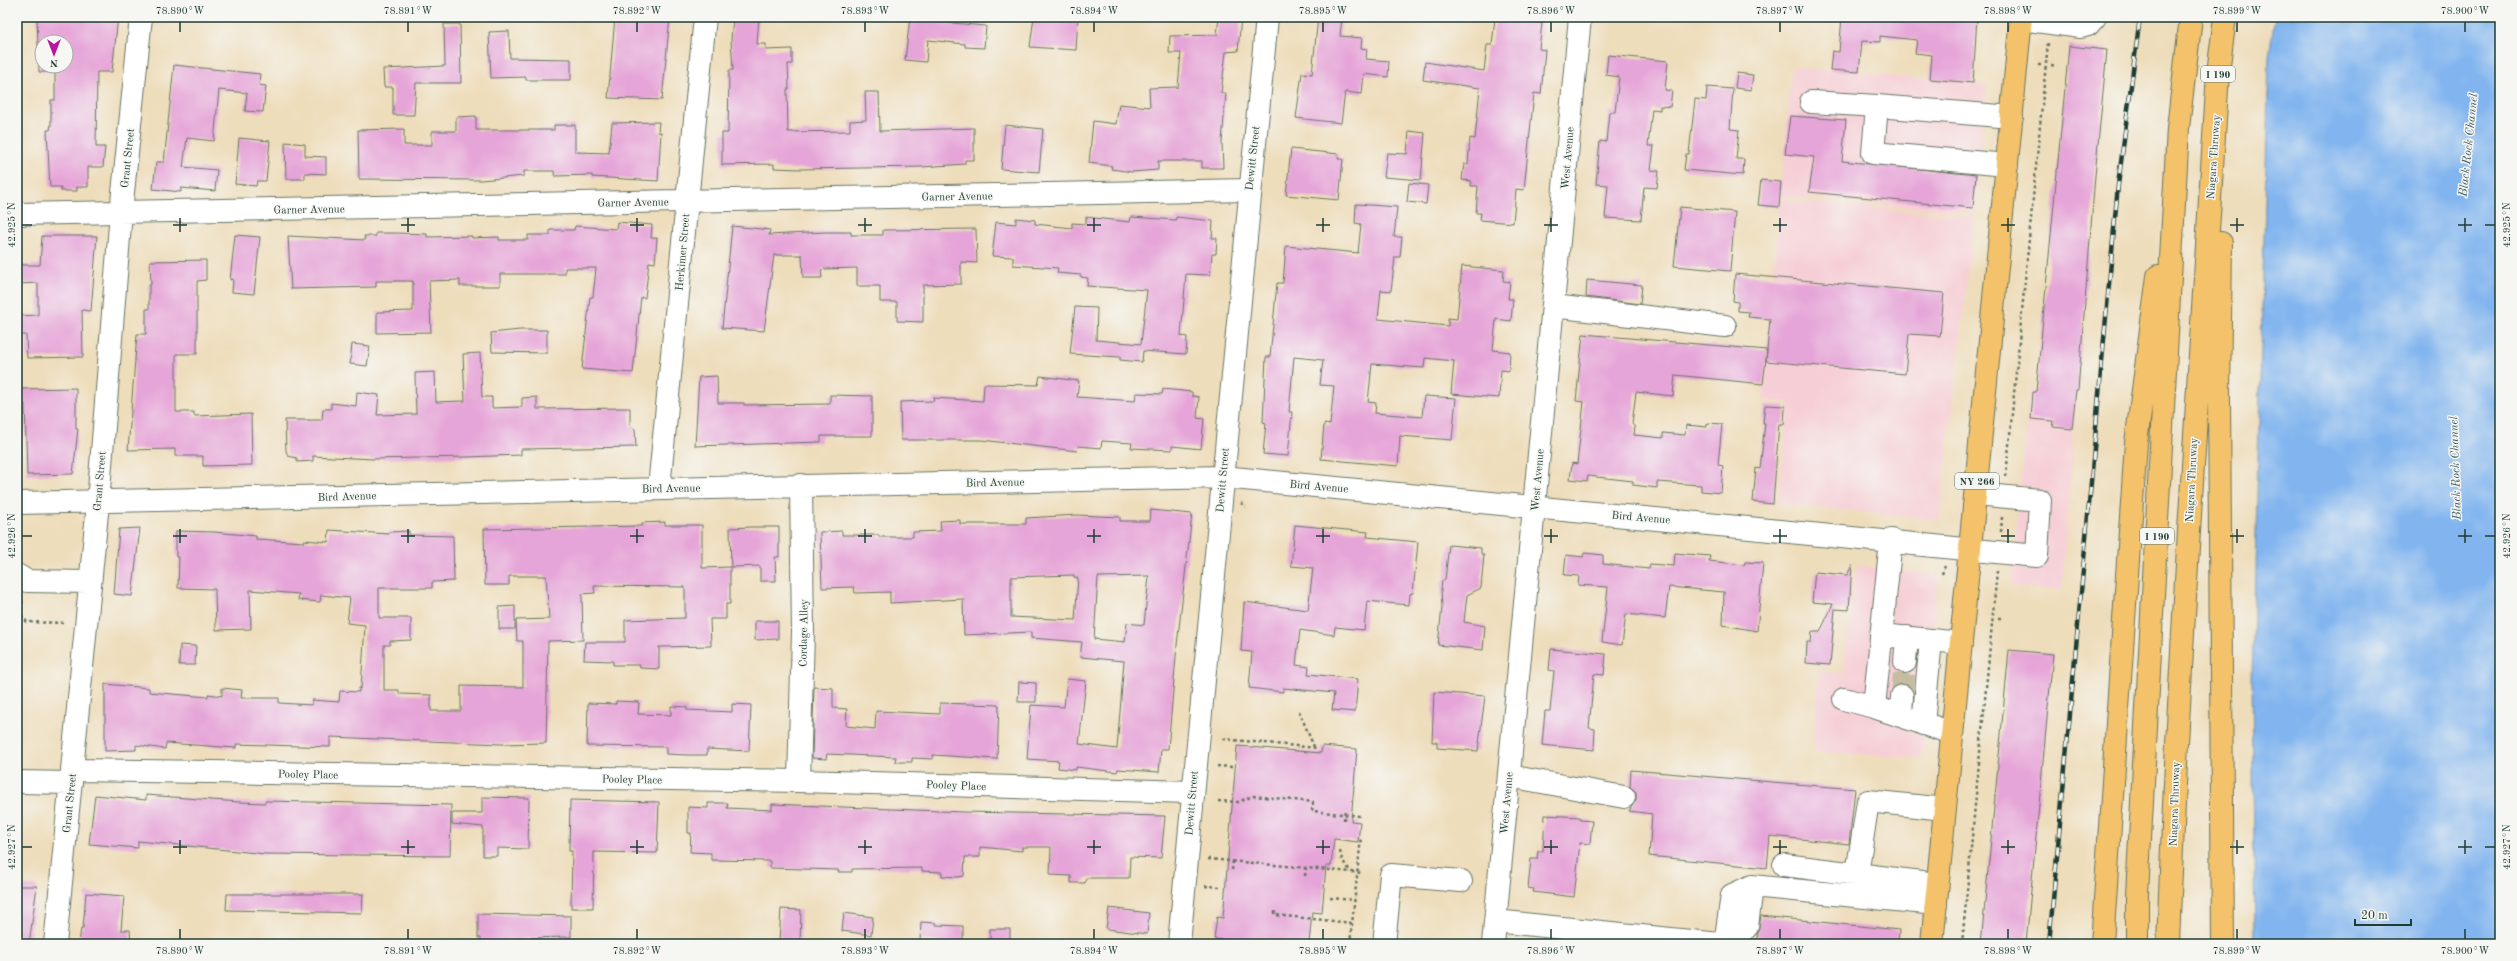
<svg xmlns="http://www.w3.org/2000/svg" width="2517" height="961" viewBox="0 0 2517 961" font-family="'Old Standard TT',serif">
	<rect width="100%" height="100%" fill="#f6f6f2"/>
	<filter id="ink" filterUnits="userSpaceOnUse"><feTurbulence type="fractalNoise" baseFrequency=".025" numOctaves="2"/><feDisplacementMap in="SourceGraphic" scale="8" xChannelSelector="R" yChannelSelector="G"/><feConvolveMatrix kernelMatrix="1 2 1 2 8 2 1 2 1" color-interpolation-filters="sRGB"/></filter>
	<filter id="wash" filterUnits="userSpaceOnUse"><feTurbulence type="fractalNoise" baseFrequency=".012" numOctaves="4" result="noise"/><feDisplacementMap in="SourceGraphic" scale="16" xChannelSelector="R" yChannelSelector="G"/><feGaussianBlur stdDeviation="0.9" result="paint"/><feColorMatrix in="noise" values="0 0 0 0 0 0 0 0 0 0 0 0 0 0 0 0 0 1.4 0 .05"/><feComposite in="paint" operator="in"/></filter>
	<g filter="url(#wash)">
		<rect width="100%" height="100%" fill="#edb"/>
		<path fill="#f6cfd6" d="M1792 67 1987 85 1974 213 1780 196Z
			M1780 200 1974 217 1939 520 1778 503 1789 403 1763 400Z
			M2030 390 2076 394 2062 590 2011 586Z
			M1857 565 1938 576 1921 758 1813 752 1820 671 1843 674Z"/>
		<path fill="#82b5ef" stroke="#507992" d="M2275 17H2500V944H2255L2252 679 2269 56Z"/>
		<g id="blocks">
			<path fill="#e6a5d8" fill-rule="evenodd" d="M37 17H118L112 72H97L96 147H105L103 167H88V187H77V191H61V187H50L47 130H50L51 124V100H55V72H39ZM42 42H66V66H42Z
				M615 17H670L662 100 608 98Z
				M733 17H759L757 44H766V50L792 49V64H788L789 89H787L788 132 850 131V121L866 120 865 92H879L880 131 974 128V160H965V164L922 167 800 169 774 168V164L722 165V133H728L729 70H733L731 40Z
				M910 17H930V21L986 26 984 48 965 47V44L928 40 926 62 905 60Z
				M1034 17H1078L1076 50 1030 47Z
				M1219 17H1241L1238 51 1226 52 1221 93H1226L1222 142 1223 168H1202V161H1158V170L1132 172 1111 169 1112 166 1089 163 1093 121 1116 124 1119 104 1150 107 1149 88 1178 87 1181 53H1169L1170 36 1217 35Z
				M1318 17H1342L1340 36 1362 38 1361 48 1367 49 1366 59 1389 61 1388 77 1364 74 1362 94 1345 92 1341 123 1296 118 1302 73 1312 74Z
				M1842 17H1977L1973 83 1930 79 1932 55 1915 53 1917 40 1880 36V42L1862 41 1859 72 1830 70 1832 51 1839 52Z
				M1495 18 1542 23 1539 49 1545 50 1541 94 1534 93 1524 190 1516 189 1513 223 1480 220 1481 213H1476L1478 186H1471V181L1462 180 1464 164H1468L1470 138 1475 139 1480 88 1423 80 1425 62 1484 71 1487 45H1492Z
				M444 24H460L461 83H416L414 115H393V87H384L383 69 445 66Z
				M509 31 510 58 571 59V80H526V77L491 78 489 32Z
				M2069 46 2107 50 2095 176 2078 390H2076L2072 429 2053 427 2054 421 2031 419 2033 392H2036Z
				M1608 55 1668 61 1665 90 1672 91 1670 107 1660 106V110L1652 109 1648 146H1654L1651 170 1659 171 1657 188 1644 187 1641 220 1605 218 1608 185 1596 184 1600 141 1606 142 1609 112H1615L1619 77 1606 75Z
				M174 65 260 74 259 85 266 86 263 112 245 111 247 93 219 90 214 141 187 138 183 167 217 170 215 191 181 188V192L153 189 156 162H164Z
				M1737 73 1753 75 1751 90 1735 88Z
				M1707 87 1733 89 1730 129 1739 130 1736 159H1744L1743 175 1684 170 1686 154H1689L1695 99 1706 100Z
				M476 116V130H554V125H575V152L609 153 612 123 659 122 658 132H661L658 181 592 177V175L555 176 554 171H524V176L481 180 359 179 358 130 404 129V145H432V131H456V117Z
				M1790 116 1846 120 1842 161 1976 175 1973 208 1809 192 1814 157 1785 154Z
				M1005 125 1043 129 1039 172 1001 169Z
				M1409 131 1425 133 1421 180 1384 177 1387 153 1407 154Z
				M239 138 270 141 266 181H257L256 186 235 184Z
				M285 142 305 144V156L326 157V174L305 173V179H286Z
				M1291 149 1339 154 1338 159H1343L1339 200 1286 195Z
				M1761 180 1781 182 1779 207 1758 205Z
				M1409 183 1428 185 1426 204 1407 202Z
				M1356 204 1397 207 1394 237H1402L1400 257H1395L1391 291 1381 290 1378 319 1448 326V318L1457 319 1462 266 1504 270 1503 281 1510 282 1508 299H1513L1511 321 1496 319 1493 350 1510 352 1509 371 1501 370 1499 398 1451 394 1454 361 1425 358 1424 368 1372 364 1368 402 1376 403 1375 413 1422 417 1424 396 1456 398 1452 440 1400 436 1398 466 1321 459 1324 424 1330 425 1334 386 1320 385 1323 360 1294 357 1289 412H1292L1288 456 1263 454 1266 423 1263 422 1266 357H1270L1277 283H1283L1286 246 1358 253 1361 224 1355 223Z
				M1680 207 1735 212 1730 271 1674 266Z
				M1086 217 1130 222 1131 217 1176 220V217L1213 221 1212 238H1217L1216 254H1212L1210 275 1186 274 1181 336 1187 337 1186 354 1143 351 1142 362 1120 360V357L1070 354 1075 307 1097 308 1096 340 1141 344 1147 290 1087 286 1088 278 1081 277V275L1057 273 1058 268 1013 265V257L992 256 996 222 1016 224V218L1035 220V224L1072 228V223L1086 224Z
				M617 222 652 225 651 238H657L655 263 649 262 645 298 641 297 633 373 582 369 590 297H593L596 268H565V274H500V286H460V280L429 281 431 332 377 333V312L413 311V281H376V287L291 289 288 236 365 240 364 236H376V233H396L427 234V237L472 236V238L499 237V240H528V235H550V230H574L575 226 616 229Z
				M732 226 770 230 769 235 825 232H851V235H883V230L976 229 977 263 961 262V284L923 285V322L897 321V302H880V286H857V268L826 269 821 270 822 278H803L802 255H774L764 331 722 328Z
				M235 235 260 237 254 294 232 292 233 279 230 280Z
				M42 236H97L91 311 82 310 83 357 27 358 26 335H17V316L38 315V283L17 284V265H40Z
				M206 260V280L197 281V354H176V412H194V416L251 414 252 465 203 466V456H175V449L128 450 137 334H146V309H149V285H151L150 261Z
				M1735 274 1944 293 1940 336 1909 334 1905 374 1766 361 1770 319 1748 317 1749 312 1738 311V302L1733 301Z
				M1587 280 1642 285 1640 304 1586 297Z
				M520 330H547V353L492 352 491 333Z
				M1583 334 1767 350 1763 384 1675 375 1673 396 1636 392 1632 424 1635 427 1634 435 1663 438V433L1685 435 1686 425 1707 427V423L1722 424 1718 465 1723 466 1721 493 1701 491V485L1657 482V488L1633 485V481L1588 476 1587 481 1570 479 1572 463 1577 464 1584 402 1576 401Z
				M352 344 370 346 367 366 350 364Z
				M480 353 482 397H492V408L522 407V398L537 397V409L630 408V426L635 429 636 447 521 449V455L466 457 373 459 313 456V461L297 462V458L288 456 286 451 285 420H322L323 409H331V403L356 406 357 392 379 395 377 415 416 414 415 373 435 372 436 402 465 401 463 354Z
				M717 376 718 403H744V405L830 404V395L872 396V436H821V442L695 446 699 377Z
				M1040 376 1079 381 1077 397 1135 401 1136 393 1162 394 1163 389 1192 392V396L1199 397 1197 418 1204 419 1201 449 1172 446V450L1131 448 1132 443 1102 441 1101 448 1078 446 1077 451 981 440H901L900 402 934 401 933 398 983 401 984 384 1038 385Z
				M76 388V429H78L73 474 27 475 25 404H17V389Z
				M1765 405 1785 406 1784 424H1779L1773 504 1753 502 1756 468 1760 469 1765 423H1763Z
				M1151 510 1192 514 1177 645 1168 749H1161L1159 772 1118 769 1117 772 1076 767V770L1058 768 1059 761 1027 759 1031 705 1064 707 1067 679 1086 681 1079 744 1117 749 1124 661 1080 657 1082 642 1031 638V632L964 635 963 599 890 603V592L855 593 854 587 822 588 820 532 842 531V535H879V537H913V532L941 531 940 521 960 520V524H1026V518L1077 515 1120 517V521H1150ZM1074 575V577L1078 578 1075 620 1011 617V577ZM1149 576 1144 625 1127 623 1125 642 1094 639 1098 577Z
				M665 522V525H702V568L730 567V604H726V619H710L711 646 659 647V669L640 668V665H613V661L584 660 585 642H625V620L685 618V587L594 586 595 593 582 594 583 640 548 641 546 743 501 744 330 737V747L236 744V748L166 743 165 749 136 745V750L105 751V684L149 688V692L208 697V694L222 696V688L242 690 241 698H279V703L312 705V700L339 702 340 691 359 692V688H361L365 625 347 623 350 598 321 595 320 602 298 600 299 594 250 590 251 629 216 630 215 589 178 588 179 557H176V531L214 532 256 536V539L304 542V540L328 542 329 530 389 534V532L409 531V535L453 536 454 581 432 582V588H379V618H411V640L390 641V645H384V690H399V694L431 695V711H461V686L523 687V641H517L516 620 549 619 546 576H509V585H485L484 529 642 526V523Z
				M1295 525 1368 532 1367 537 1418 542 1413 593 1410 594 1409 605 1367 601 1364 630 1335 627 1334 635 1300 630 1296 665 1309 667 1308 674 1358 679 1355 712 1332 710 1334 693 1283 688V692L1249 688 1252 652 1241 651 1244 602 1308 610 1313 568 1291 566Z
				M751 527H779V557H775L776 581H760V566L731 567 730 528Z
				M140 528 132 596 114 594 119 529Z
				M1449 545 1481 548V554L1484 555 1481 588 1467 595 1464 622 1485 626 1483 650 1438 645 1442 607 1441 589 1442 581 1445 579Z
				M1584 553 1603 555V564L1649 569 1650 564 1674 566 1675 553 1710 556 1709 561 1744 565 1745 562 1763 563 1757 631 1723 625 1724 592 1669 587 1665 618 1626 614 1622 645 1602 642 1608 587 1578 585 1579 576 1564 575 1566 555 1583 557Z
				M1852 565 1849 610 1835 609 1830 665 1806 663 1807 642H1811L1812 632H1820L1833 604 1812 602 1815 572 1847 575Z
				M515 606V629H499V607Z
				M755 621H778V639L755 640Z
				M180 645 196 646 195 665H179Z
				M1551 649 1606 654 1604 675 1594 674 1589 728 1595 729 1594 750 1542 745 1545 711H1550L1554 671 1549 670Z
				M2009 650 2053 654 2026 944H1981Z
				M1019 682 1036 683V702H1018Z
				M814 687 833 688V708L847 709 846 726 875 729 876 711 940 714V703L999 705 997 759 933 755V759L912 758V762H895L896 757 827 754 826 759 812 758Z
				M1434 692 1485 696 1478 751 1437 748V742H1432Z
				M616 701 639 702 638 714 671 715V706L687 707V710L732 712V704L751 705 749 751 707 749V755H686L666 754V747L587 746 588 703 616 704Z
				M1237 746 1321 753 1322 746 1357 749 1351 821 1360 822 1358 842 1334 839 1331 866H1326L1322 913 1312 912 1309 944H1264L1214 939 1217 917 1223 918Z
				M1631 770 1855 789 1849 844 1770 836 1767 868 1649 856 1652 814 1629 811 1636 799V792L1630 787Z
				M95 795 146 800V795L239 802 265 803V801L451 805 450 856 266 854 138 841V848L89 844Z
				M482 797 529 798 528 849 497 848V856H483V827L452 824V813H482Z
				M570 800 659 802 657 853 594 852 593 908H571L572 851H569Z
				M708 803H728L727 808 772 810V804L963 812 1165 816 1161 858 1130 857 1129 878H1086L1085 883H1071V876L1050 875 1051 847H1022V851L980 847V857H965L964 876 957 877 942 876V872L922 871V868L852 869V872H838V870L770 868V861L711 860V853L690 852 691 833H688V807L708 808Z
				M1545 815 1580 817V820L1592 821 1590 844 1580 843 1574 897 1533 892 1534 889 1528 888 1531 859H1537L1538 851H1543Z
				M17 886H37L29 944H17Z
				M86 893 124 896 121 930H130L131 944H79L81 928H83Z
				M227 894H363L362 913 226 910Z
				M1109 908 1149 913 1147 934 1106 929Z
				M781 909 801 910 800 943 779 942Z
				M844 913 873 917 871 935 842 931Z
				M478 914 571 916V937L523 938V944H481V938H478Z
				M1761 916 1899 930 1898 944H1756Z
				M921 922 936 923V925L963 926V944L920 940Z
				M990 929H1010V944H990Z"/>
		</g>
	</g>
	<g filter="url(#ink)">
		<use href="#blocks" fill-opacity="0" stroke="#677563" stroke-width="1"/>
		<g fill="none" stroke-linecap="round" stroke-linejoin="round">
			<path stroke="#c5bda0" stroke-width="22" stroke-dasharray="22 11" stroke-linecap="butt" d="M1902 696 1905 662"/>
			<g stroke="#677563" stroke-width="24">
				<path id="minor" d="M2021 19 2081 27 2088 25 2095 17
					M1811 102 1877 106
					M2007 165 1873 153 1877 106 2012 117
					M17 214 1249 190
					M1553 306 1725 326
					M659 488 705 17
					M17 503 1223 477 2037 556 2040 500 1976 494
					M1891 540 1874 707 1952 733
					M17 575 27 581 90 582
					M1881 635 1961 643
					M1905 662 1907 637
					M1844 699 1874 707
					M1901 716 1902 696
					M1923 724 1931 640
					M73 770 799 781 1192 792
					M1509 776 1624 797
					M799 781 803 632 801 485
					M17 782 71 783
					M1784 865 1937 884
					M1857 874 1868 801 1945 809
					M1495 921 1720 944
					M55 944 98 503 121 212 141 17
					M1179 944 1267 17
					M1384 944 1391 875 1461 881
					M1493 944 1580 17
					M1725 944 1732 895 1752 886 1936 904
					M1726 944 1747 927 1752 886"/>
			</g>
			<g stroke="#677563" stroke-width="24">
				<path id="major" d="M1932 944 2021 17"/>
			</g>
			<g stroke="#677563" stroke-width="24">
				<path id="highway" d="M2221 243 2219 398 2223 944
					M2102 944 2136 443 2158 276
					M2137 944V895L2178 128 2191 17
					M2168 944C2179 653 2200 363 2218 73L2225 17"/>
			</g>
			<path stroke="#677563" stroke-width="2.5" stroke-dasharray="3 3" stroke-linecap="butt" d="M2038 65H2043
				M2051 65 2057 66
				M2006 476 2048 43
				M1241 503 1246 507
				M2001 532 2002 517
				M1942 574 1945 566
				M17 608 24 600
				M17 611 27 622 66 623
				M1998 618H2004
				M1299 711 1314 747
				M1223 739 1317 748
				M1217 766 1232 767
				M1218 801 1238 802 1253 796 1314 802
				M1313 802 1312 811 1360 816
				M1344 820 1345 809
				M1340 851 1342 860 1351 872
				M1208 859 1363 873
				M1232 870 1233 861
				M1305 876 1306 868
				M1205 886 1221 887
				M1330 898 1355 900
				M1275 911V915L1352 923
				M1350 944 1361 837
				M1962 944 1997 571"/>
			<use href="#minor" stroke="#fff" stroke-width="22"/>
			<use href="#major" stroke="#f3c26a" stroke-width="22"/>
			<use href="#highway" stroke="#f3c26a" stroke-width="22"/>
			<g stroke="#1f3d34" stroke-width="4.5">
				<path id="rail" d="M2049 944 2118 185 2140 17"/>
			</g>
			<use href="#rail" stroke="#f6f6f2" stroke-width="3" stroke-dasharray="9" stroke-linecap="butt"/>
		</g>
	</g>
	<path fill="none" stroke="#1f3d34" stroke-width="1.5" d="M180 22V32M408 22V32M637 22V32M865 22V32M1094 22V32M1323 22V32M1551 22V32M1780 22V32M2008 22V32M2237 22V32M2465 22V32M180 218V232M408 218V232M637 218V232M865 218V232M1094 218V232M1323 218V232M1551 218V232M1780 218V232M2008 218V232M2237 218V232M2465 218V232M22 225H32M173 225H187M401 225H415M630 225H644M858 225H872M1087 225H1101M1316 225H1330M1544 225H1558M1773 225H1787M2001 225H2015M2230 225H2244M2458 225H2472M2485 225H2495M180 529V543M408 529V543M637 529V543M865 529V543M1094 529V543M1323 529V543M1551 529V543M1780 529V543M2008 529V543M2237 529V543M2465 529V543M22 536H32M173 536H187M401 536H415M630 536H644M858 536H872M1087 536H1101M1316 536H1330M1544 536H1558M1773 536H1787M2001 536H2015M2230 536H2244M2458 536H2472M2485 536H2495M180 840V854M408 840V854M637 840V854M865 840V854M1094 840V854M1323 840V854M1551 840V854M1780 840V854M2008 840V854M2237 840V854M2465 840V854M22 847H32M173 847H187M401 847H415M630 847H644M858 847H872M1087 847H1101M1316 847H1330M1544 847H1558M1773 847H1787M2001 847H2015M2230 847H2244M2458 847H2472M2485 847H2495M180 929V939M408 929V939M637 929V939M865 929V939M1094 929V939M1323 929V939M1551 929V939M1780 929V939M2008 929V939M2237 929V939M2465 929V939"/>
	<g text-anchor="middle" stroke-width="3" stroke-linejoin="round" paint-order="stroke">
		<g fill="#f6f6f2" stroke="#60746d" stroke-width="1">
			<rect x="2201" y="66" width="34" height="16" rx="3"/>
			<rect x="1955" y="473" width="44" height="16" rx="3"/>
			<rect x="2140" y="528" width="34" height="16" rx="3"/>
		</g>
		<g font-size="10" font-weight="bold" fill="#1f3d34">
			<text x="2218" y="78">I 190</text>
			<text x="1977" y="485">NY 266</text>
			<text x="2157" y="540">I 190</text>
		</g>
		<g font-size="11" fill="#1f3d34" stroke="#f6f6f2">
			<text transform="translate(2213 157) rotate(-86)" y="4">Niagara Thruway</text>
			<text transform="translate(127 158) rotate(-84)" y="4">Grant Street</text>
			<text transform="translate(1252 158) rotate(-84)" y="4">Dewitt Street</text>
			<text transform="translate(1567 158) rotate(-85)" y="4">West Avenue</text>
			<text transform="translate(957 196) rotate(-1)" y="4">Garner Avenue</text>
			<text transform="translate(633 202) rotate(-1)" y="4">Garner Avenue</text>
			<text transform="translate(309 209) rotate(-1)" y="4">Garner Avenue</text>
			<text transform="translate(682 252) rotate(-85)" y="4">Herkimer Street</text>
			<text transform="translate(1222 480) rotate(-85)" y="4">Dewitt Street</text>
			<text transform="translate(1537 480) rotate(-85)" y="4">West Avenue</text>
			<text transform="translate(2191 480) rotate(-87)" y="4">Niagara Thruway</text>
			<text transform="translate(99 481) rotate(-85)" y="4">Grant Street</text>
			<text transform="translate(995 482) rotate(-1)" y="4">Bird Avenue</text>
			<text transform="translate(1319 486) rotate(5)" y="4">Bird Avenue</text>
			<text transform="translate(671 488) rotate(-1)" y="4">Bird Avenue</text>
			<text transform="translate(347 496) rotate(-2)" y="4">Bird Avenue</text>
			<text transform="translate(1641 517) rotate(5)" y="4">Bird Avenue</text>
			<text transform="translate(803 633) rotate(-89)" y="4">Cordage Alley</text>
			<text transform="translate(308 774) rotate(1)" y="4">Pooley Place</text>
			<text transform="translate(632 779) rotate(1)" y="4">Pooley Place</text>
			<text transform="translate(956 785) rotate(2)" y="4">Pooley Place</text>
			<text transform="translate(69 803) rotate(-84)" y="4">Grant Street</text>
			<text transform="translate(1191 803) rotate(-85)" y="4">Dewitt Street</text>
			<text transform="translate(1506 803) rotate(-85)" y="4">West Avenue</text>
			<text transform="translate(2174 804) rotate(-88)" y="4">Niagara Thruway</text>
		</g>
		<g font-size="12" font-style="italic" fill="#385b63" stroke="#f6f6f2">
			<text transform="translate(2468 145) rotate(-84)" y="4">Black Rock Channel</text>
			<text transform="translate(2455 468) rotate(-92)" y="4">Black Rock Channel</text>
		</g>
	</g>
	<rect width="2517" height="961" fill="none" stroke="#f6f6f2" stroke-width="44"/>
	<g transform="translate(54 54) rotate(180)"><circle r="19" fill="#f6f6f2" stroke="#a0aca6"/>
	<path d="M0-3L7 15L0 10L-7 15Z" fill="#b5179e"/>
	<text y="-6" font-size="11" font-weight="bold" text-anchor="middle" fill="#1f3d34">N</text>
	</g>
	<path d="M2355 919v6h56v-6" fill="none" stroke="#1f3d34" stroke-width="2"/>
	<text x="2361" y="919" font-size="12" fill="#1f3d34" stroke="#f6f6f2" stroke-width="3" paint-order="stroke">20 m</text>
	<rect x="22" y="22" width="2473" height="917" fill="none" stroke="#1f3d34" stroke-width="1.5"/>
	<g font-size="10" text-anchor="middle" fill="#1f3d34">
		<text x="180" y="14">78.890°W</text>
		<text x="408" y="14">78.891°W</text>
		<text x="637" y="14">78.892°W</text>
		<text x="865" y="14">78.893°W</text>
		<text x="1094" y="14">78.894°W</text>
		<text x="1323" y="14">78.895°W</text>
		<text x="1551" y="14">78.896°W</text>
		<text x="1780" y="14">78.897°W</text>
		<text x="2008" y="14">78.898°W</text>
		<text x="2237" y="14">78.899°W</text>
		<text x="2465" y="14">78.900°W</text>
		<text transform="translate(2506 225) rotate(-90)" y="4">42.925°N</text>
		<text transform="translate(11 225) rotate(-90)" y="4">42.925°N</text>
		<text transform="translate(2506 536) rotate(-90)" y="4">42.926°N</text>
		<text transform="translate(11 536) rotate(-90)" y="4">42.926°N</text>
		<text transform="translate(2506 847) rotate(-90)" y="4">42.927°N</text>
		<text transform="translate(11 847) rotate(-90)" y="4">42.927°N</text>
		<text x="180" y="954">78.890°W</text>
		<text x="408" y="954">78.891°W</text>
		<text x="637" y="954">78.892°W</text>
		<text x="865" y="954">78.893°W</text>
		<text x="1094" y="954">78.894°W</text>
		<text x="1323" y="954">78.895°W</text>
		<text x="1551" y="954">78.896°W</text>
		<text x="1780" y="954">78.897°W</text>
		<text x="2008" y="954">78.898°W</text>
		<text x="2237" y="954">78.899°W</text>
		<text x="2465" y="954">78.900°W</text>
	</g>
</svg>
